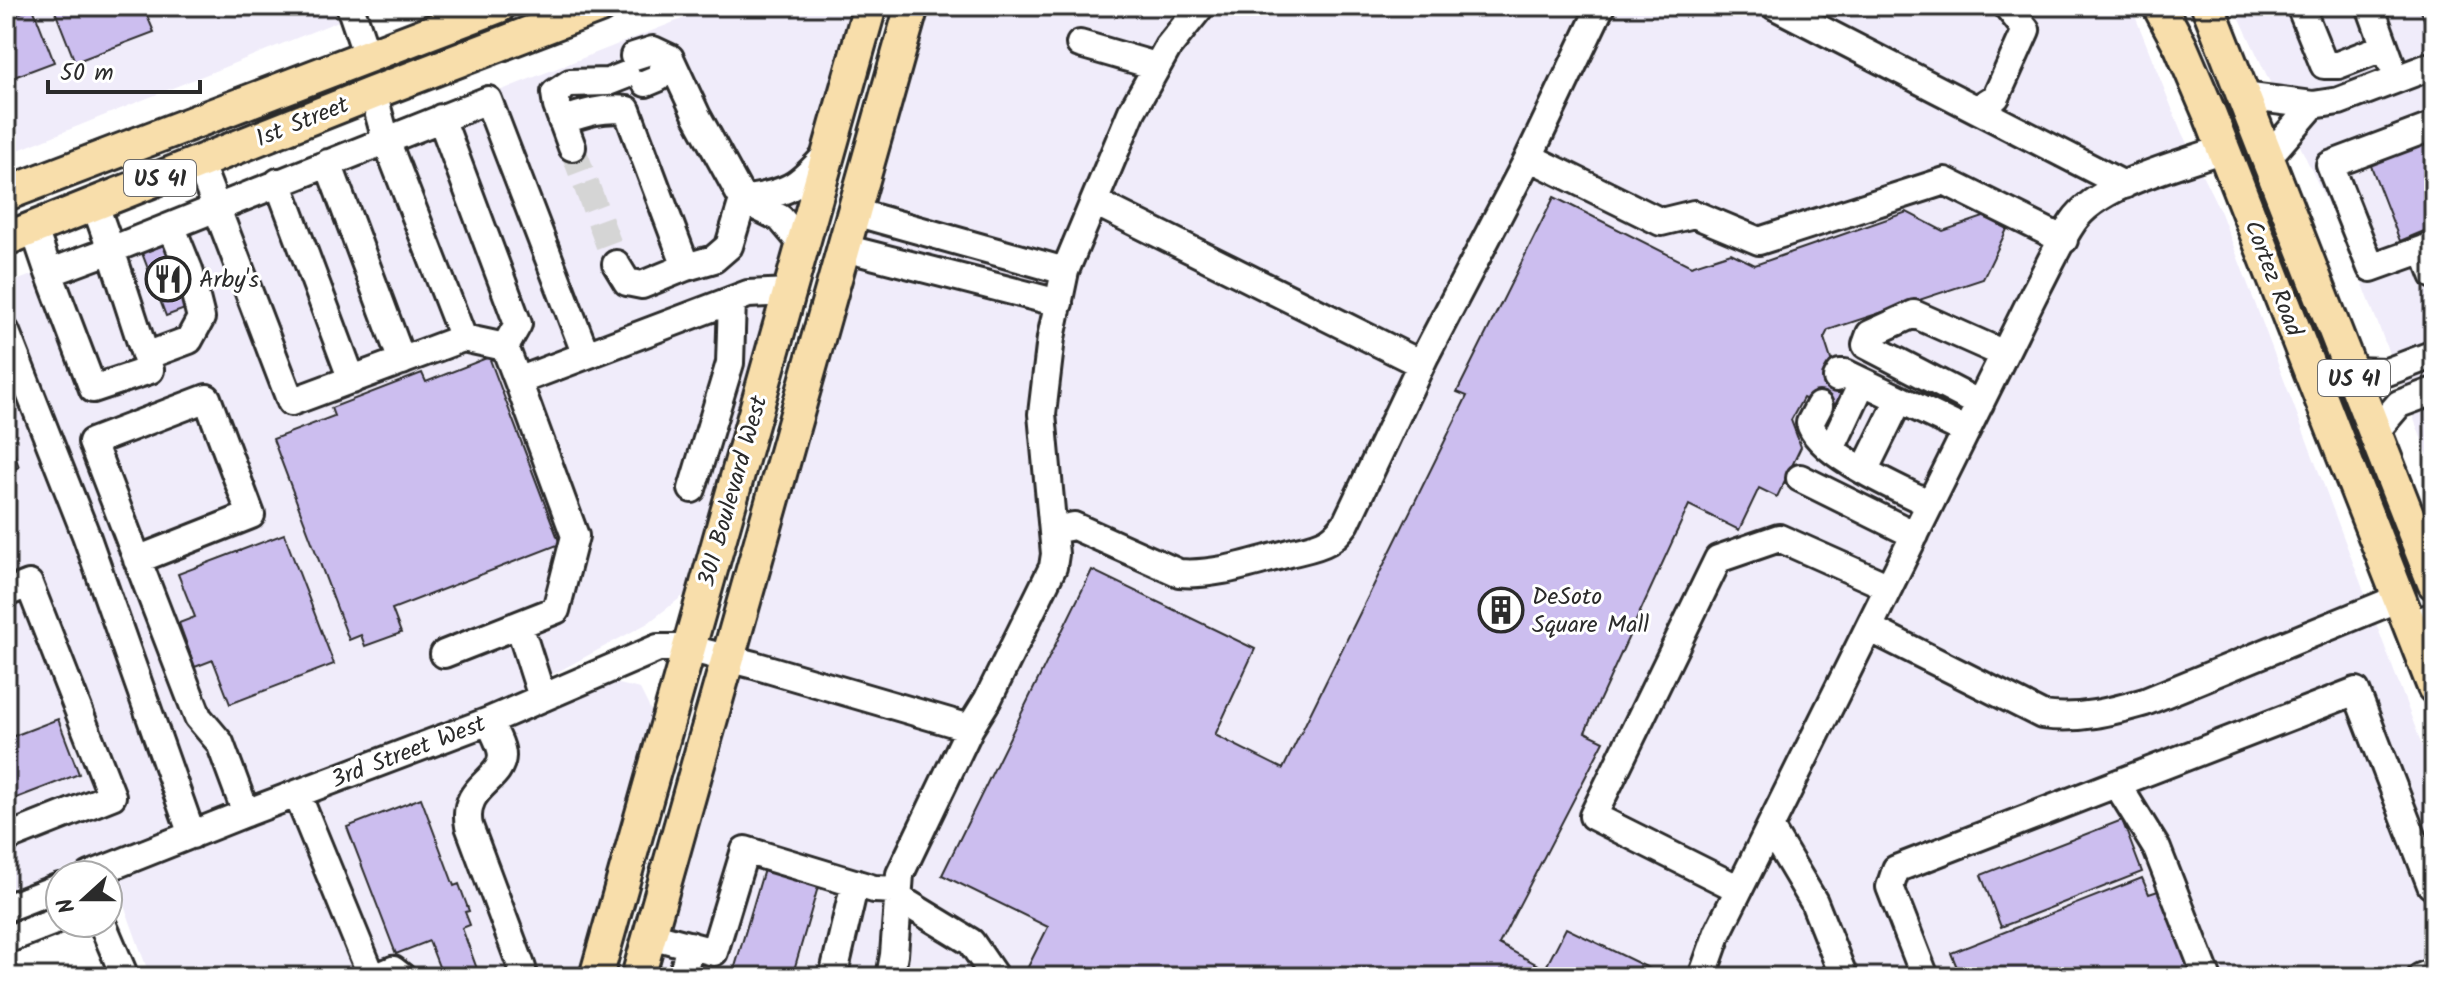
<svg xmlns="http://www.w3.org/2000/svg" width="2440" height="983" viewBox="0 0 2440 983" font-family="Kalam,sans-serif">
	<rect width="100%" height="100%" fill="#fff"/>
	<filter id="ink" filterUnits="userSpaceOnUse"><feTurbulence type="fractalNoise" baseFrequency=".0125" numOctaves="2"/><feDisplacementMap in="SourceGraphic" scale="16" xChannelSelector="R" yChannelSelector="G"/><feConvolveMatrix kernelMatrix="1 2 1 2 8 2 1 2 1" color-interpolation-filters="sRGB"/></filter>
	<g filter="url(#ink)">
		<path fill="#f0ecfa" d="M6 6H376L6 155Z
			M715 6H849L853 35 688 592 648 623 485 711 6 896V285Z
			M928 6H2131L2181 131 2221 213 2434 777V977H648Z
			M2234 6H2434V472L2353 258Z
			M606 681 640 689 653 715 585 977H150L114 877Z"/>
		<path fill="#ccbeef" stroke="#2b2b2b" stroke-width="2" d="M53 6H143L154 32 75 62Z
			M2419 6H2434V30L2429 32Z
			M33 8 54 62 6 80V18Z
			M2434 132V227L2400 241 2368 158Z
			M1554 197 1691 266 1731 253 1755 265 1907 212 1943 231 1995 213 2011 221 1983 279 1828 330 1824 338 1844 400 1838 415 1803 398 1791 420 1801 447 1777 497 1759 488 1739 530 1689 505 1585 732 1604 741 1499 944 1545 969 1566 928 1667 977H1029L1024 975 1048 927 942 875 1092 570 1255 649 1215 735 1283 769 1467 396 1457 392Z
			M169 243 193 306 166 316 142 253Z
			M489 357 560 544 392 609 401 633 365 646 361 635 349 640 273 439 334 416 331 408 422 373 426 382Z
			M6 432 19 467 6 472Z
			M284 534 334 664 230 704 213 660 195 667 179 623 195 617 178 574Z
			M58 719 79 774 6 802V739Z
			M421 798 454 886 459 884 469 911 465 912 470 925 462 928 477 969 455 977H443L429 941 396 954 347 827Z
			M2122 820 2142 872 2001 927 1981 875Z
			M765 866 820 880 792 977H732Z
			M2142 878 2149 894 2158 891 2192 977H1961L1951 953Z"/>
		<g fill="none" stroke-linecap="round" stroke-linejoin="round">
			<path stroke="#d5d5d5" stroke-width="26" stroke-dasharray="26 13" stroke-linecap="butt" d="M572 147 616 264"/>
			<g stroke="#2b2b2b" stroke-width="32">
				<path id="minor" d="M350 6 367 56
					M1775 6 2124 185
					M2300 6 2324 65H2338L2385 47
					M2370 6 2390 61
					M1080 44 1156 66
					M634 56 653 50 670 58 697 116 743 200 780 218 802 244
					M646 83 658 78 670 58
					M373 93 386 140 463 338 505 347 518 381
					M2243 96 2313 105 2339 101 2434 65
					M1977 109 1996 97 2026 30 2007 6
					M441 118 518 324 505 347
					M562 121C584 113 604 107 627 110L686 267
					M572 147 557 106 555 93 570 83 608 82 626 75
					M1529 157 1661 222 1694 214 1759 241 1945 181 2064 240
					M2268 157 2313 105
					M199 162 291 402 463 338
					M328 163 402 361
					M278 182 352 380
					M743 200C789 192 796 189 827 154
					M1095 202 1421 364
					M95 205 111 250 49 273 93 389 150 370 111 250 488 100 586 355
					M854 212 1065 271
					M34 229 49 273
					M2434 245 2424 249 2434 275
					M844 248 1059 303
					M2424 249 2371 268 2330 165 2434 126
					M616 264 627 282 642 285 686 267 714 259 729 246 743 200
					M6 332 86 535 192 835
					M146 356 189 340 201 318 189 270 172 228
					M2351 371 2387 372 2434 354
					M1837 378 1840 373H1845L1966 431
					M1980 404 1866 345 1870 334 1914 314 2004 354
					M1819 406 1810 423C1817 454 1902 490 1930 504
					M2375 432 2399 404 2434 391
					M1831 449 1862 383
					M1864 471 1899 400
					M1800 478 1915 535
					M692 489 730 363 732 300
					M1053 530 1074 526 1179 573C1215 576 1251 563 1286 554 1299 550 1316 548 1328 541 1336 536 1341 530 1346 523L1425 356 1529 157 1601 6
					M137 560 251 515 207 398 92 442 198 717 220 743 246 813
					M6 593 29 584 112 796 6 838
					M519 625 542 697
					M2410 625 2434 616
					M1869 628 2042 715C2078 720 2110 712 2145 702L2399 598
					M444 654 556 610 575 536 518 381 748 294 789 292
					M489 721C493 731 502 745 502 756 501 782 461 786 469 826L522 968V977
					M2117 784 2157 849 2207 977
					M297 794 370 972 379 976 393 970 402 977
					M1770 828 1814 902 1844 977
					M90 875 246 813 489 721 658 648H687L754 665 970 728 988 699 1053 567 1055 554 1042 414 1051 338 1065 271 1132 111 1168 47 1201 6
					M1739 889 1593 816 1718 559 1779 538 1889 587
					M897 897 971 942 995 977
					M6 908 60 887
					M102 923 125 977
					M650 935 714 952 745 850 874 889 898 890
					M6 940 60 919
					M682 977 690 945
					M833 977 855 883
					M890 977 894 955 900 874 970 728
					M1702 977 1718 932 2034 294C2047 270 2058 244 2073 222 2099 183 2180 165 2223 149
					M1925 977 1890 887 1896 869 2356 691 2431 885
					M2421 977 2434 972"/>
			</g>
			<g stroke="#2b2b2b" stroke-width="38">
				<path id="major" d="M2159 6 2181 47 2210 115 2434 687
					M2208 6 2434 583
					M6 194 499 6
					M6 239 373 93 600 6
					M596 977 870 6
					M638 977 912 6"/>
			</g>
			<use href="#minor" stroke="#fff" stroke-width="26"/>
			<use href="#major" stroke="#f8deab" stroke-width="32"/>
		</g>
	</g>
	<defs>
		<g id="restaurant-ring" transform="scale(2.3)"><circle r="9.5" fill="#fff" stroke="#2b2b2b" stroke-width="1.5"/><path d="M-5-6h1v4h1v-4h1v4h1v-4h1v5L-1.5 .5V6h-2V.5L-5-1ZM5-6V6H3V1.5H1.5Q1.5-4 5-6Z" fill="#2b2b2b"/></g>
		<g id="building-ring" transform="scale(2.3)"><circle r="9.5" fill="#fff" stroke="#2b2b2b" stroke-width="1.5"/><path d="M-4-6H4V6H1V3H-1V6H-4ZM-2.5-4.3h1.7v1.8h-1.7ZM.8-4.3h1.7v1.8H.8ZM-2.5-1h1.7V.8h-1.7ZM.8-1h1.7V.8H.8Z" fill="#2b2b2b"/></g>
	</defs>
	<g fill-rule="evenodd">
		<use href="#restaurant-ring" x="168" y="279"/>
		<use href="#building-ring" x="1501" y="610"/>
	</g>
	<g text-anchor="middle" stroke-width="6" stroke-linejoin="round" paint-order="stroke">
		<g fill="#fff" stroke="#6b6b6b" stroke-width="2">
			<rect x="124" y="160" width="72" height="36" rx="6"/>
			<rect x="2318" y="360" width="72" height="36" rx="6"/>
		</g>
		<g font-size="22" font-weight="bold" fill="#2b2b2b">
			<text x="160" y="186">US 41</text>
			<text x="2354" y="386">US 41</text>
		</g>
		<g font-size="24" fill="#2b2b2b" stroke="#fff">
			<text transform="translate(302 121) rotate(-22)" y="8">1st Street</text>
			<text transform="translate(2274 278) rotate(69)" y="8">Cortez Road</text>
			<text transform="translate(732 491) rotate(-74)" y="8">301 Boulevard West</text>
			<text transform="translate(408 751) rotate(-21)" y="8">3rd Street West</text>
		</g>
		<g font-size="24" fill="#2b2b2b" stroke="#fff" text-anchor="start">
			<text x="199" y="287">Arby's</text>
			<text x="1532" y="604">DeSoto<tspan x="1532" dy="28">Square Mall</tspan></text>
		</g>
	</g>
	<rect width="2440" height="983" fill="none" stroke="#fff" stroke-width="32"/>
	<rect x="16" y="16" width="2408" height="951" fill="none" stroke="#2b2b2b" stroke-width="3" filter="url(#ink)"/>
	<g transform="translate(84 899) rotate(249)"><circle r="38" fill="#ffffff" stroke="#aaaaaa" stroke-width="2"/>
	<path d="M0-6L14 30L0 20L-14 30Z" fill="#2b2b2b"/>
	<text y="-12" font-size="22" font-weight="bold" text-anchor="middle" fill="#2b2b2b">N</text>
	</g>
	<path d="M48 80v12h152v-12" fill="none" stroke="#2b2b2b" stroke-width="4"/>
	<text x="60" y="80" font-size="24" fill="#2b2b2b" stroke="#ffffff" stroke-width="6" paint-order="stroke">50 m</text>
</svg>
